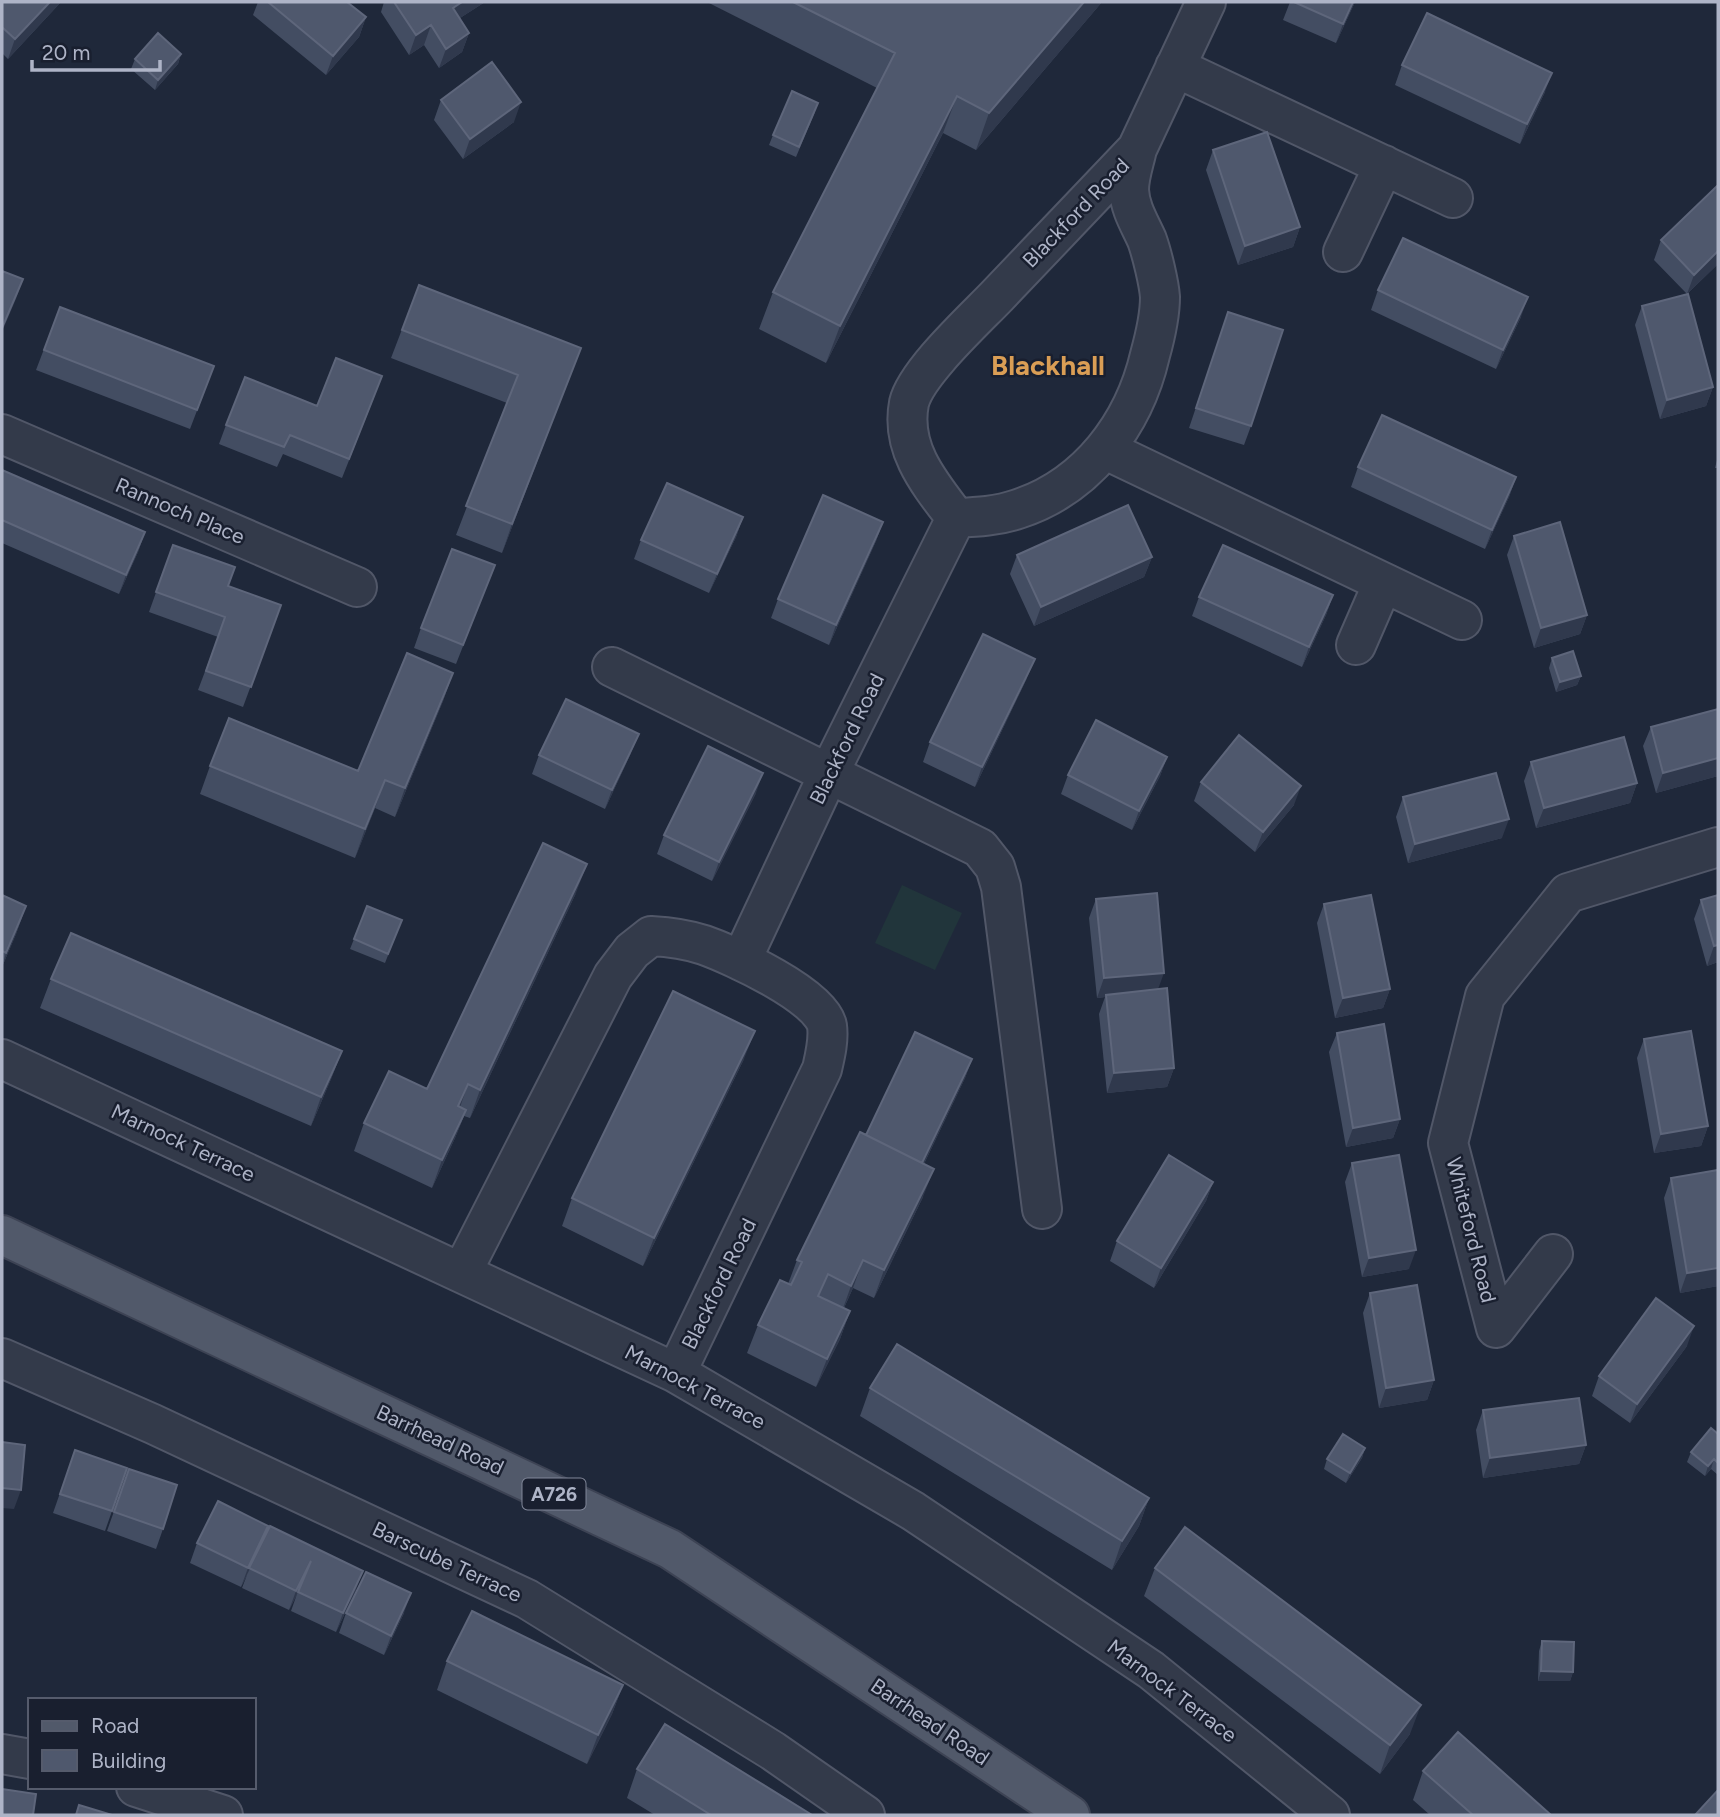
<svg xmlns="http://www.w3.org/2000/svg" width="1720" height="1817" viewBox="0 0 1720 1817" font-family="Figtree,sans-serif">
	<rect width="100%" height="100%" fill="#1f283a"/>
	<path fill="#21353b" d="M902 885 962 913 935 970 875 943Z"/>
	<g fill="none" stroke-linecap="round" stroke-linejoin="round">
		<g stroke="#515768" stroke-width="42">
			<path id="minor" d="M1175 67 1453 198
				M1343 252 1384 165
				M2 434 357 587
				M1106 450 1462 620
				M956 518C930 484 900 449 909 403 916 373 975 319 997 296 1044 247 1090 198 1137 149
				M1356 645 1383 583
				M612 667 980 848 995 867 1001 887 1042 1209
				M741 961 829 773 956 518C977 517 998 516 1018 509 1088 486 1134 424 1150 355 1155 337 1160 316 1160 297 1159 283 1152 254 1147 240 1140 224 1130 209 1129 190 1129 176 1134 163 1137 149L1206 2
				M2 1059 676 1373 913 1511 1151 1670 1330 1815
				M1553 1254 1496 1328 1448 1143 1485 996 1568 893 1718 847
				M462 1272 613 976 632 951 651 936C670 937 686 939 704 945 732 955 822 996 827 1026 829 1040 825 1056 822 1069L676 1373
				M2 1358 153 1424 527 1599 773 1751 865 1815
				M2 1754 30 1759
				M136 1787 223 1815"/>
		</g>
		<g stroke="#3d4354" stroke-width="42">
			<path id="major" d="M2 1235 670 1549 1070 1815"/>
		</g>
		<use href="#minor" stroke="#333a4a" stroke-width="38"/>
		<use href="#major" stroke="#51596a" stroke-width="38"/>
	</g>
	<path fill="#434d62" d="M2 2H61L8 59 2 53Z
		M258 2H347L366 17 359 37 326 75 253 15Z
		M384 2H485L460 18 469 33 462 52 439 68 424 45 409 55 381 12Z
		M707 2H1102L976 150 943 133 826 363 759 329 773 292 877 88Z
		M1290 2H1355L1336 43 1283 20Z
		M181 54 178 64 155 90 131 69 135 59Z
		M1402 65 1545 92 1520 144 1395 85Z
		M441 100 514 122 463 159 434 120Z
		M815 112 796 157 769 145 773 135Z
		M1213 150 1300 227 1293 247 1238 265 1206 170Z
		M1661 240 1718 264 1687 294 1654 260Z
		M419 285 570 376 502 553 456 535 507 403 391 358Z
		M1378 290 1521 317 1496 369 1371 310Z
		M1642 306 1713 387 1706 406 1660 419 1635 325Z
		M60 307 214 366 190 429 36 370Z
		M1228 312 1251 426 1244 445 1189 428Z
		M375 395 342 478 283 454 277 467 219 444 226 425Z
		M1718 456V468H1715Z
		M1358 467 1516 477 1509 497 1485 549 1351 487Z
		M2 470 145 532 138 552 119 594 2 543Z
		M743 517 736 537 709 593 634 559 641 540Z
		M883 522 876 541 829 645 771 618 778 599Z
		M1514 536 1587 615 1580 634 1534 648 1507 555Z
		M173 545 228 586 281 605 243 707 198 690 218 637 149 612Z
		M1017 555 1152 557 1144 577 1034 626 1010 574Z
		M495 565 456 664 414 648 421 628Z
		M1333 595 1326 615 1302 667 1192 616 1199 597Z
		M1552 658 1581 676 1577 685 1556 692 1549 668Z
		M453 673 443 701 395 817 375 808 355 858 200 794 210 766 358 771Z
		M1027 678 975 787 923 762 930 742Z
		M1718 709V776L1656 793 1643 746 1651 727Z
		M631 753 605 809 532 774 539 755Z
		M1167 757 1160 776 1132 830 1061 794 1068 775Z
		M1531 762 1637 783 1630 803 1536 828 1524 781Z
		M1201 782 1294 805 1255 852 1194 801Z
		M756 793 712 881 657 854 664 835Z
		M1403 797 1502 838 1408 863 1396 817Z
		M576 893 470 1118 464 1116 455 1138 432 1188 354 1151 364 1123 427 1089Z
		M2 895 26 906 16 934 2 967Z
		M1718 895V962L1707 966 1694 919 1701 900Z
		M1096 899 1158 989 1174 1068 1167 1087 1107 1093 1099 1014 1105 997 1097 998 1089 918Z
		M1324 904 1390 989 1383 1008 1335 1018 1317 923Z
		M402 920 385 963 350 949 354 939Z
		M51 979 342 1051 331 1079 311 1126 40 1008Z
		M1337 1033 1400 1119 1393 1138 1346 1147 1329 1052Z
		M1644 1039 1708 1126 1701 1146 1654 1153 1637 1058Z
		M744 1059 643 1266 562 1226 572 1198Z
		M972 1059 965 1078 924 1164 923 1197 874 1298 853 1288 844 1308 850 1311 840 1339 816 1387 747 1353 758 1325 788 1284 797 1260 866 1135Z
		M1352 1163 1409 1269 1362 1277 1345 1182Z
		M1671 1178 1718 1286 1680 1293 1664 1198Z
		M1213 1182 1206 1201 1154 1288 1110 1261 1117 1241Z
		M1370 1293 1434 1380 1427 1400 1379 1408 1363 1313Z
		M1687 1346 1630 1423 1592 1396 1599 1376Z
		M870 1388 1149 1498 1139 1526 1112 1570 860 1416Z
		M1483 1410 1586 1445 1579 1464 1483 1478 1476 1430Z
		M1718 1434V1475L1711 1469 1705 1476 1687 1462 1691 1452Z
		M1365 1448 1362 1458 1346 1483 1324 1469 1327 1459Z
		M75 1450 112 1511 105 1531 53 1513Z
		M129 1469 163 1529 156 1549 107 1531Z
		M268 1526 264 1539 356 1590 336 1632 291 1611 297 1594 289 1610 242 1588 247 1575 241 1587 190 1563 197 1543Z
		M1155 1568 1410 1734 1380 1774 1144 1596Z
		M346 1613H404L384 1655 339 1633Z
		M1542 1641 1573 1672 1570 1681H1538L1539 1651Z
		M447 1661 623 1685 612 1714 587 1764 437 1690Z
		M637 1769 812 1815H655L627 1798Z
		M1423 1771 1551 1815H1430L1413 1800Z"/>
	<path fill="#30394d" d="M50 2H61L8 59 15 39Z
		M462 2H485L446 27 453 8Z
		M1084 2H1102L976 150 989 113Z
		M1353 2H1355L1336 43 1343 24Z
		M366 17 359 37 326 75 333 56Z
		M431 25 424 45 409 55 416 35Z
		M469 33 462 52 439 68 446 49Z
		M181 54 178 64 155 90 158 80Z
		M1552 73 1545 92 1520 144 1527 124Z
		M957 96 943 133 826 363 840 326Z
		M521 102 514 122 463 159 470 139Z
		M1300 227 1293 247 1238 265 1245 246Z
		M1718 251V264L1687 294 1694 275Z
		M23 279 16 299 2 332V328Z
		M1528 297 1521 317 1496 369 1503 350Z
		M581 348 570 376 502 553 512 524Z
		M1713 387 1706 406 1660 419 1667 400Z
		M1516 477 1509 497 1485 549 1492 530Z
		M743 517 736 537 709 593 717 574Z
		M883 522 876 541 829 645 836 625Z
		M145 532 138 552 119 594 126 575Z
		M1152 557 1144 577 1034 626 1041 607Z
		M1333 595 1326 615 1302 667 1309 647Z
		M1587 615 1580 634 1534 648 1541 628Z
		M1035 659 1027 678 975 787 982 767Z
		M453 673 443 701 395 817 405 788Z
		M1581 676 1577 685 1556 692 1560 682Z
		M639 734 631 753 605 809 612 790Z
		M1167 757 1160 776 1132 830 1139 811Z
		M1718 758V776L1656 793 1663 773Z
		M763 773 756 793 712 881 719 862Z
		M385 780 375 808 355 858 365 829Z
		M1637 783 1630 803 1536 828 1544 808Z
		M1301 786 1294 805 1255 852 1263 832Z
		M1509 819 1502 838 1408 863 1415 844Z
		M587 864 576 893 470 1118 480 1090Z
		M26 906 16 934 2 967 6 953Z
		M1718 945V962L1707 966 1714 946Z
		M1164 973 1157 992 1106 995 1105 997 1097 998 1104 978Z
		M1390 989 1383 1008 1335 1018 1343 998Z
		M755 1031 744 1059 643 1266 654 1238Z
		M342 1051 331 1079 311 1126 321 1097Z
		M972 1059 965 1078 911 1191 918 1171Z
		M1174 1068 1167 1087 1107 1093 1114 1073Z
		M468 1084 458 1113V1106Z
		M466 1110 455 1138 432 1188 442 1160Z
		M1400 1119 1393 1138 1346 1147 1353 1128Z
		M1708 1126 1701 1146 1654 1153 1661 1134Z
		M934 1169 923 1197 874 1298 884 1270Z
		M1213 1182 1206 1201 1154 1288 1161 1268Z
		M1416 1250 1409 1269 1362 1277 1369 1258Z
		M863 1260 853 1288 841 1314 851 1286Z
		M1718 1268V1286L1680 1293 1687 1273Z
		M850 1311 840 1339 816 1387 827 1359Z
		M1694 1326 1687 1346 1630 1423 1637 1404Z
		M1434 1380 1427 1400 1379 1408 1386 1388Z
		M1586 1445 1579 1464 1483 1478 1490 1458Z
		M1365 1448 1362 1458 1346 1483 1350 1473Z
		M1714 1459 1711 1469 1705 1476 1708 1466Z
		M2 1488 21 1490 14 1509 2 1508Z
		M1149 1498 1139 1526 1112 1570 1122 1541Z
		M268 1526 261 1546 241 1587 248 1568Z
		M311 1561 304 1580 289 1610 296 1591Z
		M363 1571 356 1590 336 1632 343 1613Z
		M411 1593 404 1613 384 1655 391 1636Z
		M1541 1671 1573 1672 1570 1681H1538Z
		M623 1685 612 1714 587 1764 598 1735Z
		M1421 1705 1410 1734 1380 1774 1390 1745Z"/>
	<path fill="#4f586d" stroke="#5e667b" stroke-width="2" d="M2 2H50L15 39 2 27Z
		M268 2H347L366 17 333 56Z
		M394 2H462L453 8 469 33 446 49 431 25 416 35Z
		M793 2H1084L989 113 957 96 840 326 773 292 895 53Z
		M1294 2H1353L1343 24Z
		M1427 13 1552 73 1527 124 1402 65Z
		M158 33 181 54 158 80 135 59Z
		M492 62 521 102 470 139 441 100Z
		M792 91 818 103 799 147 773 135Z
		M1267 132 1300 227 1245 246 1213 150Z
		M1718 185V251L1694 275 1661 240Z
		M1403 238 1528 297 1503 350 1378 290Z
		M2 271 23 279 2 328Z
		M419 285 581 348 512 524 466 506 518 375 402 330Z
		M1688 294 1713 387 1667 400 1642 306Z
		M60 307 214 366 197 410 44 350Z
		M1228 312 1283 330 1251 426 1196 408Z
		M336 358 382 376 349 459 290 435 284 447 226 425 245 377 317 406Z
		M1382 415 1516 477 1492 530 1358 467Z
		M2 470 145 532 126 575 2 520Z
		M667 483 743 517 717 574 641 540Z
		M823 495 883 522 836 625 778 599Z
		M1128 505 1152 557 1041 607 1017 555Z
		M1560 522 1587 615 1541 628 1514 536Z
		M173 545 235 567 228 586 281 605 251 687 206 671 225 617 156 592Z
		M1223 545 1333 595 1309 647 1199 597Z
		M452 549 495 565 463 645 421 628Z
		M983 634 1035 659 982 767 930 742Z
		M1573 651 1581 676 1560 682 1552 658Z
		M407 653 453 673 405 788 385 780 365 829 210 766 229 718 358 771Z
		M566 699 639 734 612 790 539 755Z
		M1718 709V758L1663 773 1651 727Z
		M1096 720 1167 757 1139 811 1068 775Z
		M1239 735 1301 786 1263 832 1201 782Z
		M1624 737 1637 783 1544 808 1531 762Z
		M708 746 763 773 719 862 664 835Z
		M1496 773 1509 819 1415 844 1403 797Z
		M543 843 587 864 480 1090 468 1084 458 1106 466 1110 442 1160 364 1123 389 1071 427 1089Z
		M1157 893 1164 973 1104 978 1096 899Z
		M2 895 26 906 6 953 2 951Z
		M1371 895 1390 989 1343 998 1324 904Z
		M1718 895V945L1714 946 1701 900Z
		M367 906 402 920 388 954 354 939Z
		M71 933 342 1051 321 1097 51 979Z
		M1167 988 1174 1068 1114 1073 1106 995Z
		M673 991 755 1031 654 1238 572 1198Z
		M1384 1024 1400 1119 1353 1128 1337 1033Z
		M1691 1031 1708 1126 1661 1134 1644 1039Z
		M915 1032 972 1059 922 1163 866 1135Z
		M860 1132 934 1169 884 1270 863 1260 851 1286 828 1274 818 1296 850 1311 827 1359 758 1325 780 1280 791 1285 802 1262 797 1260Z
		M1169 1155 1213 1182 1161 1268 1117 1241Z
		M1399 1155 1416 1250 1369 1258 1352 1163Z
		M1718 1170V1268L1687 1273 1671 1178Z
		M1417 1285 1434 1380 1386 1388 1370 1293Z
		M1656 1298 1694 1326 1637 1404 1599 1376Z
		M897 1344 1149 1498 1122 1541 870 1388Z
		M1579 1398 1586 1445 1490 1458 1483 1410Z
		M1711 1428 1718 1434V1463L1714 1459 1708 1466 1691 1452Z
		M1343 1434 1365 1448 1350 1473 1327 1459Z
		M2 1442 25 1445 21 1490 2 1488Z
		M75 1450 127 1468 112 1511 60 1494Z
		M129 1469 177 1485 163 1529 114 1512Z
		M218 1501 268 1526 248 1568 197 1543Z
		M270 1526 363 1571 343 1613 298 1592 311 1561 296 1591 249 1568Z
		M1185 1527 1421 1705 1390 1745 1155 1568Z
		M366 1572 411 1593 391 1636 346 1613Z
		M472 1611 623 1685 598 1735 447 1661Z
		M1542 1641 1574 1642 1573 1672 1541 1671Z
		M665 1724 812 1815H711L637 1769Z
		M1458 1732 1551 1815H1473L1423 1771Z
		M2 1789 36 1794 33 1815H2Z
		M1718 1790V1815H1695Z
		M79 1805 112 1815H76Z"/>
	<g text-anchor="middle" stroke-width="5" stroke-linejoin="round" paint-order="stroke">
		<rect fill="#191f2f" stroke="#818799" stroke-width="2" x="522.5" y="1478.5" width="63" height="31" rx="5"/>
		<g font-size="19" font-weight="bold" fill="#aeb4c7">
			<text x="554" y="1501">A726</text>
		</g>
		<g font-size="21" fill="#aeb4c7" stroke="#191f2f">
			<text transform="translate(1076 213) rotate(-46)" y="7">Blackford Road</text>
			<text transform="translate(180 511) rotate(23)" y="7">Rannoch Place</text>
			<text transform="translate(847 739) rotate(-64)" y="7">Blackford Road</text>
			<text transform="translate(183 1143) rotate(25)" y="7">Marnock Terrace</text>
			<text transform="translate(1471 1230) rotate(76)" y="7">Whiteford Road</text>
			<text transform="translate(719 1284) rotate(-64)" y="7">Blackford Road</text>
			<text transform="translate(695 1387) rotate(28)" y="7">Marnock Terrace</text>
			<text transform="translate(440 1440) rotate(25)" y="7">Barrhead Road</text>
			<text transform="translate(447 1562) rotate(25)" y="7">Barscube Terrace</text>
			<text transform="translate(1172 1691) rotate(37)" y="7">Marnock Terrace</text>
			<text transform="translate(930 1722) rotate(34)" y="7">Barrhead Road</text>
		</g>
		<g font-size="28" font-weight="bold" fill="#da9e55" stroke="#191f2f">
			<text x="1048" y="375">Blackhall</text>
		</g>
	</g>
	<rect width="1720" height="1817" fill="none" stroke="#aeb4c7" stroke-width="7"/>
	<rect x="28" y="1698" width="228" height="91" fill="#191f2f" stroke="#555b6c" stroke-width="2"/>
	<rect x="42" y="1721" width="35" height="10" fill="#51596a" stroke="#555b6c" stroke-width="2"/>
	<text x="91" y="1733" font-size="21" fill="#aeb4c7">Road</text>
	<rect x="42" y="1750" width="35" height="21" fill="#4f586d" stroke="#555b6c" stroke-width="2"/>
	<text x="91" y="1768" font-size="21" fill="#aeb4c7">Building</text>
	<path d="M32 60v10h128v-10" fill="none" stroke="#aeb4c7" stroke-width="3.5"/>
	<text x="42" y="60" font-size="21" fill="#aeb4c7" stroke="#191f2f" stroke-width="5" paint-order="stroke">20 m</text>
</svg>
